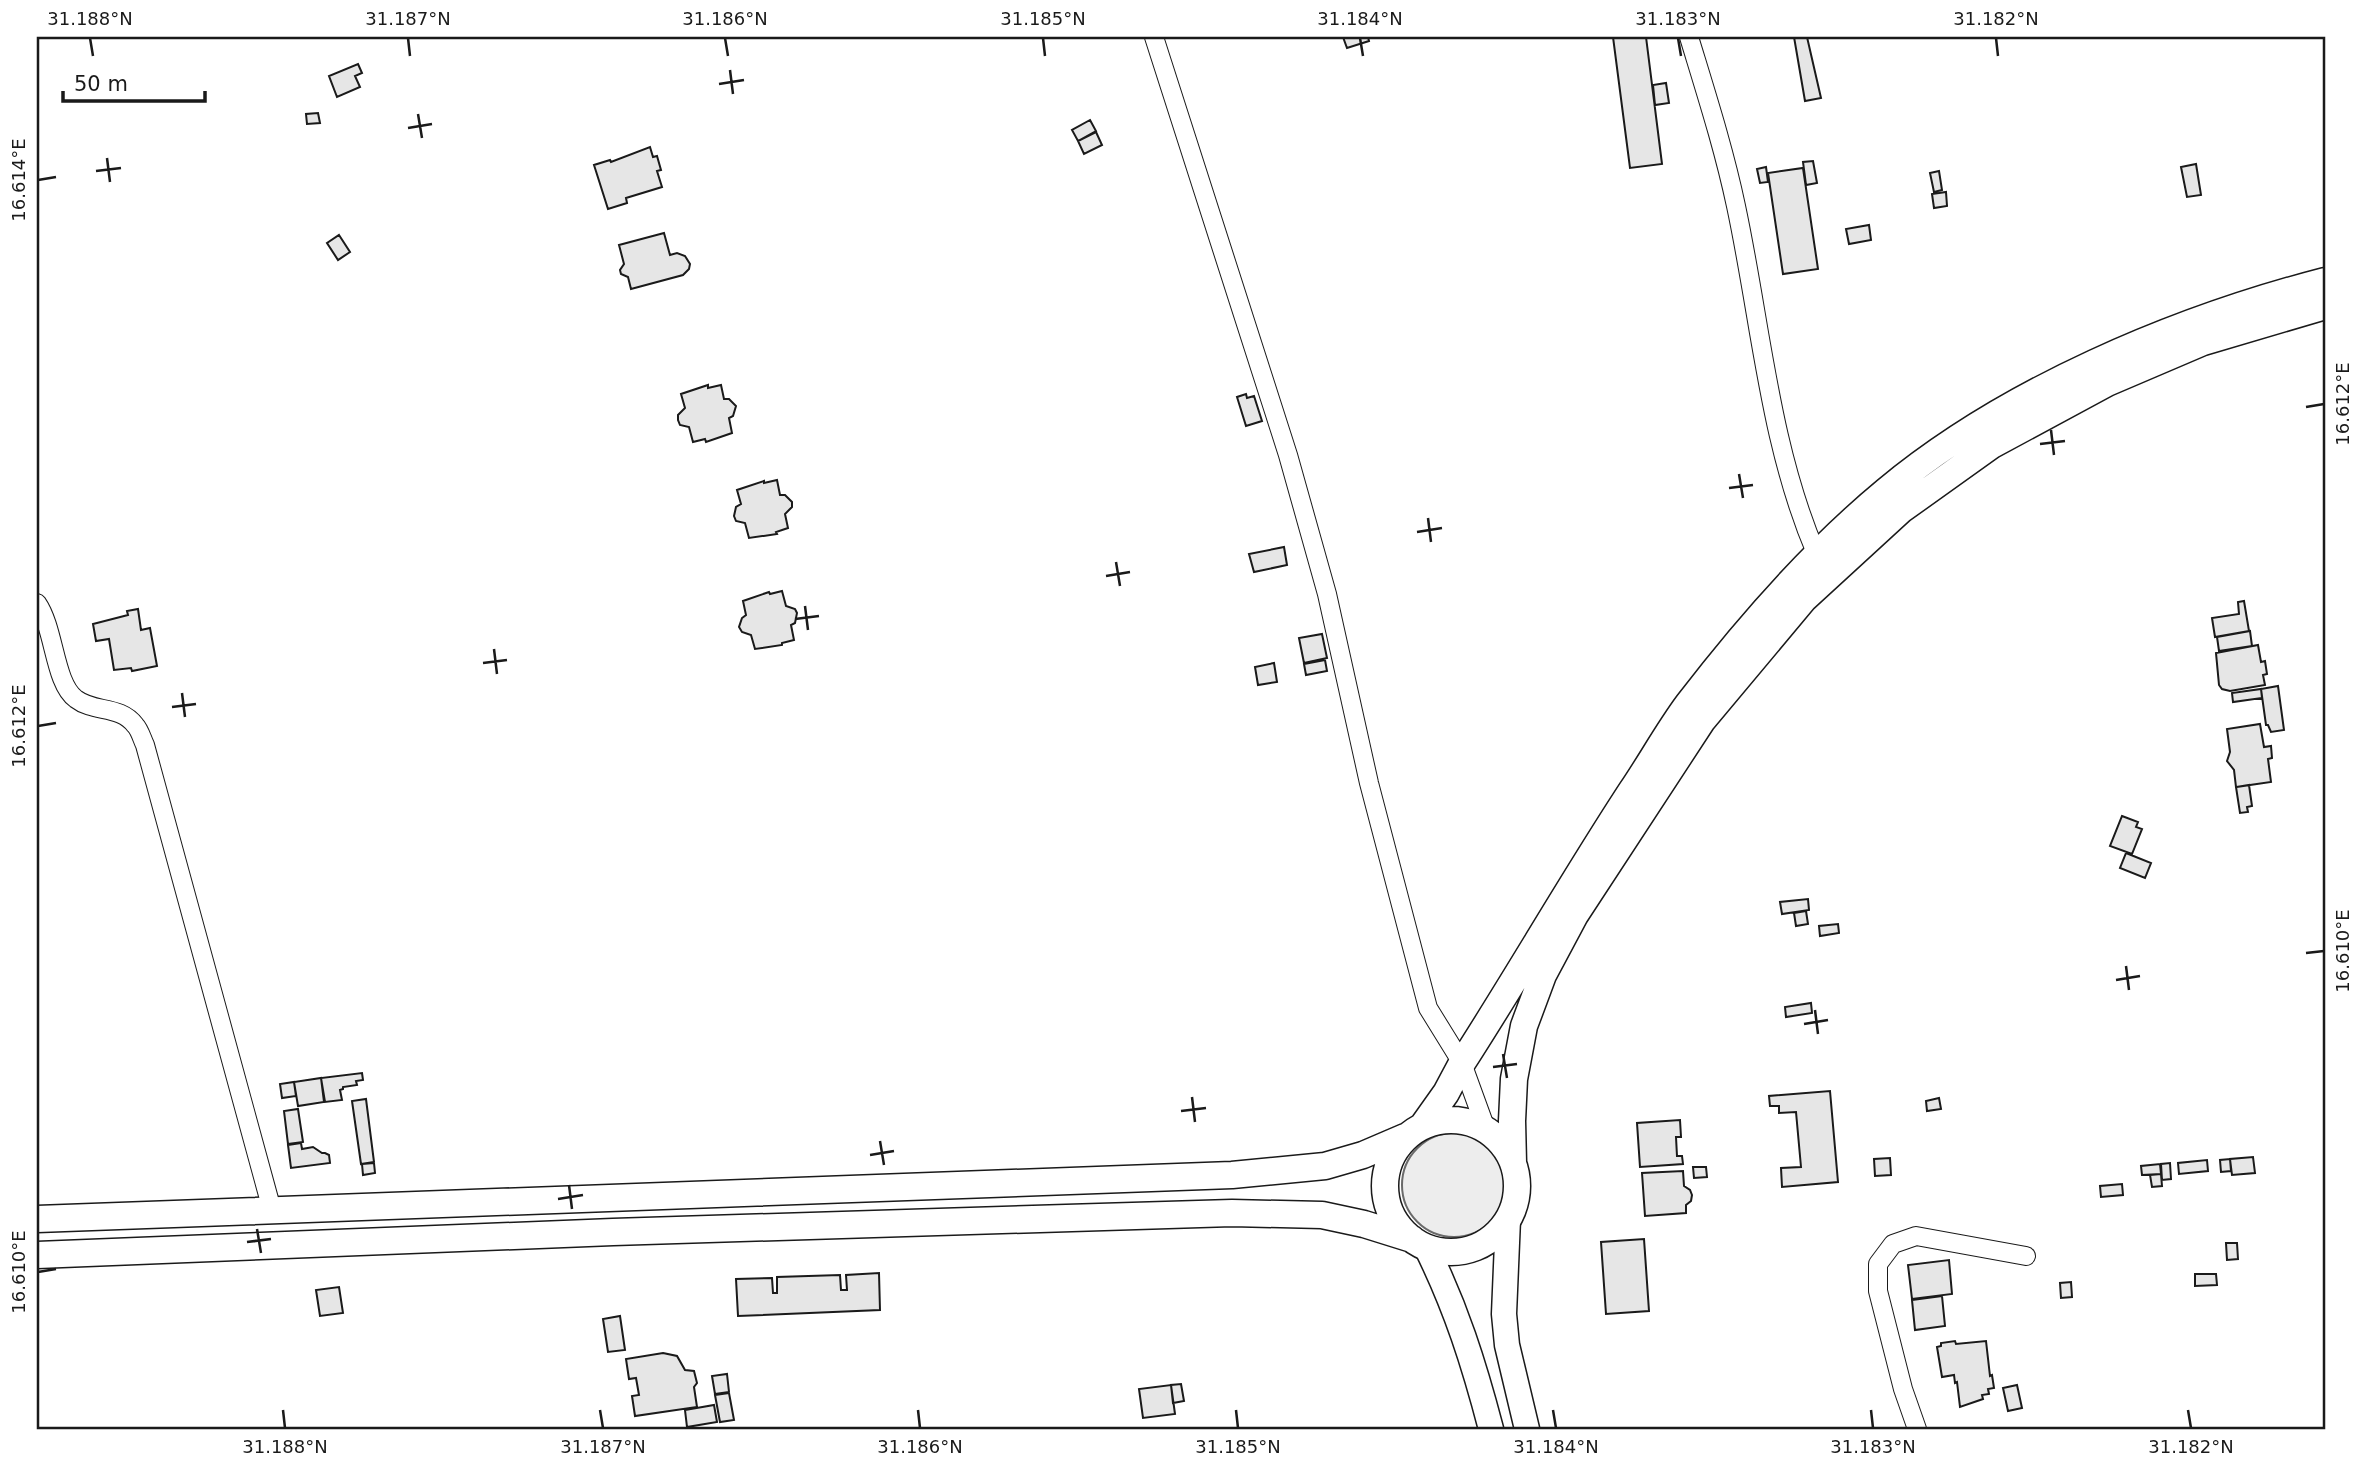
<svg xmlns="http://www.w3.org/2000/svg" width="2362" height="1466" viewBox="0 0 2362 1466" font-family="'DejaVu Sans',sans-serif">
	<rect width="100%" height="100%" fill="#fff"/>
	<path fill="#ededed" stroke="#6a6a6a" stroke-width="2" d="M1402 1185a52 52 0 1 1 104 0a52 52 0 1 1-104 0Z"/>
	<path fill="#e6e6e6" stroke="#1a1a1a" stroke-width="2" d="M1343 37H1368L1369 41 1347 48Z
		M1613 37H1646L1662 164 1630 168Z
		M1794 37H1807L1821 98 1805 101Z
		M358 64 362 73 355 76 360 87 337 97 329 76Z
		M1666 83 1669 103 1655 105 1653 85Z
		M318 113 320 123 307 124 306 114Z
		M1090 120 1096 131 1078 141 1072 130Z
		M1096 132 1102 145 1084 154 1078 141Z
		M650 147 653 157 657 156 661 170 657 171 662 187 626 198 627 203 608 209 594 165 610 160 611 162Z
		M1813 161 1817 183 1806 185 1803 162Z
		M2196 164 2201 195 2187 197 2181 167Z
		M1766 167 1768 182 1760 183 1757 169Z
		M1803 168 1818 269 1783 274 1768 173Z
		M1939 171 1942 190 1934 192 1930 173Z
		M1946 192 1947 206 1934 208 1932 194Z
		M1869 225 1871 240 1849 244 1846 229Z
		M664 233 670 255 677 253 685 256 690 264 689 269 683 275 631 289 628 277 621 274 620 270 624 264 619 245Z
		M339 235 350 252 338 260 327 243Z
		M708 385V388L721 385 724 399H729L736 406 733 416 729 418 732 433 706 442 705 439 693 442 689 427 680 425 678 420V415L685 408 681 394Z
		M1246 394 1247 398 1254 396 1262 421 1246 426 1237 397Z
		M777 480 780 495H785L792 502V507L785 514 788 528 776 532 777 534 749 538 745 523 736 521 734 516 736 507 741 504 737 490 764 481V483Z
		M1284 547 1287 565 1254 572 1249 554Z
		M782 591 786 606 795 609 797 613 795 623 791 625 794 640 782 643V645L755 649 751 635 742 632 739 627 742 618 746 615 743 601 769 592 770 594Z
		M2244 601 2249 631 2215 637 2212 618 2239 614 2238 602Z
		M138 609 141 630 150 628 157 666 132 671 131 668 114 670 109 639 96 641 93 624 128 615 127 611Z
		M2250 631 2252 646 2219 651 2217 637Z
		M1322 634 1327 658 1304 663 1299 638Z
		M2258 645 2261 662 2265 661 2267 674 2263 675 2265 685 2230 691 2222 689 2219 685 2216 653Z
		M1325 660 1327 671 1306 675 1304 664Z
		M1274 663 1277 682 1258 685 1255 667Z
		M2278 686 2284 730 2271 732 2268 725H2266L2261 689Z
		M2261 689 2262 698 2233 702 2232 693Z
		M2260 724 2264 747 2271 746 2272 758 2268 759 2271 782 2236 787 2234 770 2227 761 2230 752 2227 729Z
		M2249 785 2252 806 2247 807 2248 812 2240 813 2236 787Z
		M2122 816 2138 822 2136 827 2142 829 2132 854 2110 846Z
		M2126 853 2151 863 2145 878 2120 868Z
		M1808 899 1809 910 1782 914 1780 902Z
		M1806 911 1808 924 1796 926 1794 913Z
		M1838 924 1839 933 1820 936 1819 926Z
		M1811 1003 1812 1013 1786 1017 1785 1007Z
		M362 1073 363 1080 356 1081 357 1085 343 1087V1089L340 1090 342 1100 325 1102 321 1078Z
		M321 1078 324 1102 298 1106 294 1082Z
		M294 1082 296 1096 282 1098 280 1084Z
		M1830 1091 1838 1182 1782 1187 1781 1168 1801 1167 1796 1112 1779 1113V1106H1770L1769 1096Z
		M1939 1098 1941 1109 1927 1111 1926 1101Z
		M366 1099 374 1162 361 1164 352 1101Z
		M298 1109 303 1142 288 1144 284 1111Z
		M1680 1120 1681 1137H1676L1677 1156H1682L1683 1164 1640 1167 1637 1123Z
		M301 1143 302 1149 313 1147 322 1153H325L329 1155 330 1163 291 1168 288 1145Z
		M2253 1157 2255 1173 2232 1175 2230 1159Z
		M1890 1158 1891 1175 1875 1176 1874 1159Z
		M2230 1159 2231 1171 2221 1172 2220 1160Z
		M2207 1160 2208 1171 2179 1174 2178 1163Z
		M374 1163 375 1173 363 1175 362 1164Z
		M2170 1163 2171 1179 2162 1180 2161 1164Z
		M2160 1164 2161 1174 2142 1175 2141 1166Z
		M1693 1167H1706L1707 1177 1694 1178Z
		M1683 1171 1684 1186 1690 1190 1692 1195 1691 1201 1686 1205V1213L1645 1216 1642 1173Z
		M2161 1174 2162 1186 2152 1187 2150 1175Z
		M2122 1184 2123 1195 2101 1197 2100 1186Z
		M1644 1239 1649 1311 1606 1314 1601 1242Z
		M2226 1243H2237L2238 1259 2227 1260Z
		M1949 1260 1952 1294 1912 1299 1908 1265Z
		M879 1273 880 1310 738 1316 736 1279 772 1278 773 1293H777V1277L840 1275 841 1290H847L846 1275Z
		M2195 1274H2216L2217 1285 2195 1286Z
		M2071 1282 2072 1297 2061 1298 2060 1283Z
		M339 1287 343 1313 320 1316 316 1290Z
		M1942 1296 1945 1326 1915 1330 1912 1300Z
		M620 1316 625 1350 608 1352 603 1319Z
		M1955 1341 1956 1344 1986 1341 1990 1376 1992 1375 1994 1388 1988 1389 1989 1394 1982 1395 1983 1399 1960 1407 1957 1382 1955 1383 1954 1375 1942 1377 1937 1347 1941 1346V1343Z
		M663 1353 677 1356 685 1370 694 1371 697 1383 694 1387 697 1407 635 1416 632 1396 639 1395 636 1378 629 1379 626 1359Z
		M727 1374 729 1392 715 1394 712 1376Z
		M1181 1384 1184 1401 1173 1403 1171 1385Z
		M1171 1385 1175 1414 1143 1418 1139 1389Z
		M2017 1385 2022 1408 2008 1411 2003 1388Z
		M729 1393 734 1420 720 1422 715 1395Z
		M714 1405 717 1422 687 1427 685 1410Z"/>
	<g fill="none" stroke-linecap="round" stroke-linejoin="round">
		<g stroke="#1a1a1a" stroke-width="20">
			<path id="street" d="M1154 37 1288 455 1327 594 1369 783 1428 1008 1462 1063 1486 1129
				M1689 37C1706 93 1724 149 1736 206 1761 323 1769 443 1816 553
				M37 603C55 629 54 683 76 699 94 713 120 705 135 725 140 730 142 739 145 745L272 1210
				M1917 1429 1903 1389 1878 1291V1264L1893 1244 1916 1236 2026 1256"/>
		</g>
		<g stroke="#1a1a1a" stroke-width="27">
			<path id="secondary" d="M1508 1219 1504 1314 1507 1345 1527 1429
				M1426 1247C1456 1307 1474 1364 1491 1429"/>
		</g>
		<g stroke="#1a1a1a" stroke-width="29">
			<path id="primary" d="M1385 1186a66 66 0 1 1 132 0a66 66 0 1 1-132 0Z
				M1424 1124 1446 1093 1462 1063C1520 973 1573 880 1632 790 1651 762 1668 731 1688 704 1747 627 1811 553 1886 491 2006 391 2175 320 2325 281
				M1513 1163 1512 1121 1514 1079 1524 1026 1543 975 1575 915 1702 721 1804 599 1901 510 1992 445 2107 383 2203 342 2325 306
				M37 1219 1232 1175 1325 1166 1363 1155 1405 1137
				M37 1255 613 1232 1232 1213 1322 1215 1364 1224 1412 1239"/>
		</g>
		<use href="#street" stroke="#fff" stroke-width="18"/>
		<use href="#secondary" stroke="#fff" stroke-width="24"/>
		<use href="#primary" stroke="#fff" stroke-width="26"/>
	</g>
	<path fill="none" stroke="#1a1a1a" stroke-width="2.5" d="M90 38 93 56M408 38 410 56M725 38 728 56M1043 38 1045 56M1360 38 1363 56M1678 38 1681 56M1996 38 1998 56M730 70 733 94M719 84 744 80M418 114 422 138M408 128 432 124M107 158 110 182M96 171 121 168M38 180 56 177M2306 407 2324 404M2051 430 2054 455M2040 444 2065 441M1739 474 1743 498M1729 488 1753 485M1428 518 1431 542M1417 532 1442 528M1116 562 1120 586M1106 576 1130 572M805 606 808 630M795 619 819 616M494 649 497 674M483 663 507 660M182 693 185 717M172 707 196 704M38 726 56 723M2306 953 2324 951M2126 966 2129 990M2116 980 2140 976M1815 1010 1818 1034M1804 1024 1828 1020M1503 1054 1507 1078M1493 1067 1517 1064M1192 1097 1195 1122M1181 1111 1206 1108M880 1141 884 1165M870 1155 894 1151M569 1185 572 1209M558 1199 583 1195M257 1229 261 1253M247 1242 271 1239M38 1272 56 1269M283 1410 285 1428M600 1410 603 1428M918 1410 920 1428M1236 1410 1238 1428M1553 1410 1556 1428M1871 1410 1873 1428M2188 1410 2191 1428"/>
	<rect width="2362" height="1466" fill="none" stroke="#ffffff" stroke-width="77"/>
	<path d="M63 91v10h142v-10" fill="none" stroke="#1a1a1a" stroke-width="3.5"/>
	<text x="74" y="91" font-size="21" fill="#1a1a1a" stroke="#ffffff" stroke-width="5" paint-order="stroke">50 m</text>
	<rect x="38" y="38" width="2286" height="1390" fill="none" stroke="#1a1a1a" stroke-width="2.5"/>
	<g font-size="18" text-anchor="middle" fill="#1a1a1a">
		<text x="90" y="25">31.188°N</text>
		<text x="408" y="25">31.187°N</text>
		<text x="725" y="25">31.186°N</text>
		<text x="1043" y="25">31.185°N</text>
		<text x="1360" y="25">31.184°N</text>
		<text x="1678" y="25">31.183°N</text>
		<text x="1996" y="25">31.182°N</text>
		<text transform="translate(19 180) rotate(-90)" y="6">16.614°E</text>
		<text transform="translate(2343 404) rotate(-90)" y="6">16.612°E</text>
		<text transform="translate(19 726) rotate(-90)" y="6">16.612°E</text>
		<text transform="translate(2343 951) rotate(-90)" y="6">16.610°E</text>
		<text transform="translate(19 1272) rotate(-90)" y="6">16.610°E</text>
		<text x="285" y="1453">31.188°N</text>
		<text x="603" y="1453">31.187°N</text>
		<text x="920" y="1453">31.186°N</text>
		<text x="1238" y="1453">31.185°N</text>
		<text x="1556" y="1453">31.184°N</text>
		<text x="1873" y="1453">31.183°N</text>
		<text x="2191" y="1453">31.182°N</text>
	</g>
</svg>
